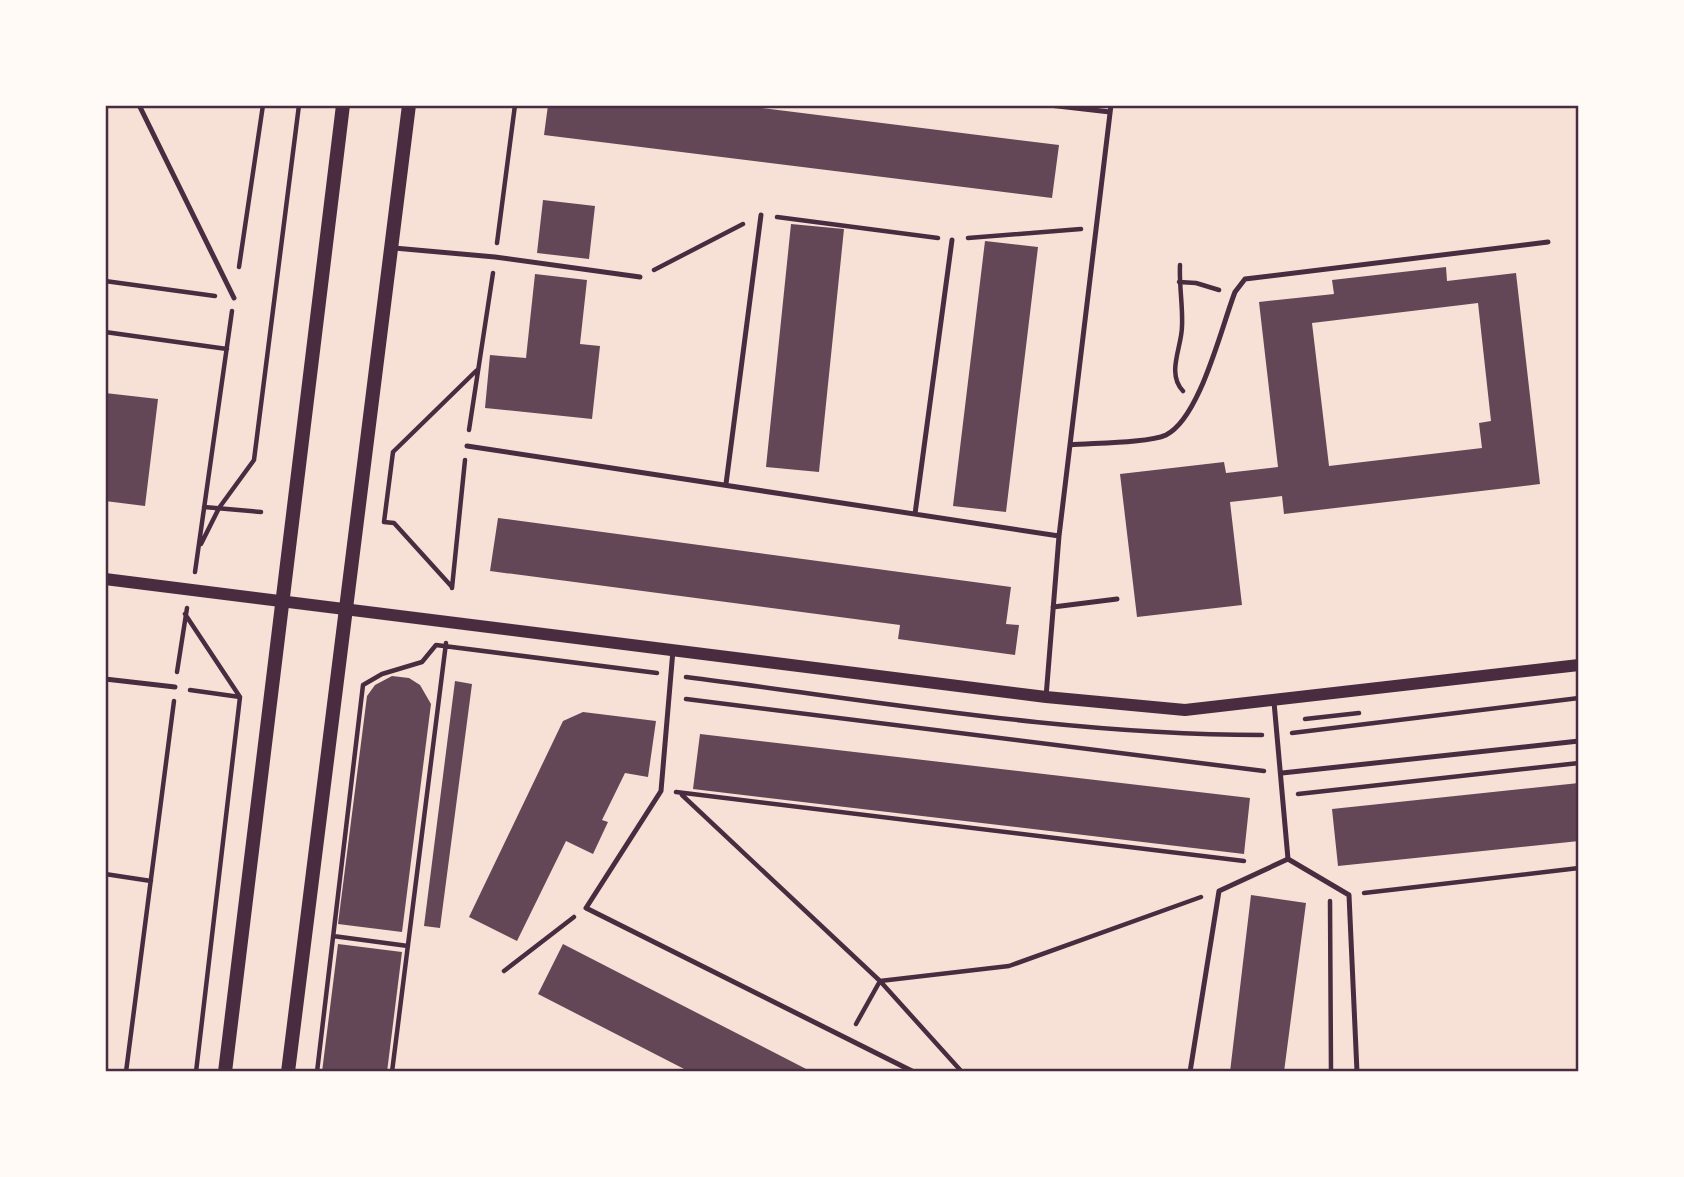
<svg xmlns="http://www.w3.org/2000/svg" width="1684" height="1177" viewBox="0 0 1684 1177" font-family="'Exo 2',sans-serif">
	<rect width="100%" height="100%" fill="#f7e1d7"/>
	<path fill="#644757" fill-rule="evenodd" d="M548 105H737L1059 145 1052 198 544 135Z
		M543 200 595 206 589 259 537 253Z
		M791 224 844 229 819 472 766 467Z
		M985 241 1038 247 1006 512 953 506Z
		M1446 267 1447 281 1516 273 1540 484 1284 514 1282 496 1230 502 1242 605 1137 617 1120 474 1224 462 1226 473 1278 467 1259 302 1334 294 1332 280ZM1478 303 1491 421 1479 423 1482 448 1329 466 1312 323Z
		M535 274 587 280 580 344 600 346 592 419 485 408 490 355 526 358Z
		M105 393 158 399 145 506 105 501Z
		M498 518 1011 587 1006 624 1019 625 1015 655 898 639 900 625 490 571Z
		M392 676 409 678 420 685 431 704 402 932 338 924 367 696 375 685Z
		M455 681 472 684 440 928 424 926Z
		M583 712 656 721 648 777 625 773 602 820 608 822 593 854 566 841 517 941 469 917 563 721Z
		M700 734 1250 798 1244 854 693 789Z
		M1579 783V841L1338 866 1332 809Z
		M1251 895 1306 903 1284 1072H1230Z
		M338 944 402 952 387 1072H322Z
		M563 944 812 1072H690L538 994Z"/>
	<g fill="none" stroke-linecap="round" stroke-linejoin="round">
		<path stroke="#4a2c40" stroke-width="4.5" d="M777 217 938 238
			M968 238 1081 229
			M497 243 515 105
			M1180 265C1179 286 1183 306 1182 326 1182 347 1166 373 1183 391
			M239 267 263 105
			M654 270 743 224
			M105 281 215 296
			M1179 282 1196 283 1219 290
			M105 332 227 349
			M469 430 493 273
			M204 507 261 512
			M201 544 219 508 254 460 299 105
			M195 572 232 311
			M452 587 394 523 384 522 393 452 476 371
			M452 588 465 460
			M185 614 240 697 196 1072
			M177 672 187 608
			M686 677C877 701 1069 735 1262 735
			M190 690 240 697
			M686 699 1264 771
			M1305 719 1359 713
			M1292 733 1579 698
			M676 792 1244 861
			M1298 794 1579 763
			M682 795 880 981 962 1072
			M105 874 151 881
			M1364 893 1579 868
			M1330 901 1331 1072
			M333 936 408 946
			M504 971 574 917
			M856 1024 880 981 1009 966 1201 897
			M126 1072 174 701
			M317 1072 363 685 382 674 422 662 436 645 657 673
			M392 1072 446 643"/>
		<path stroke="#4a2c40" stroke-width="5" d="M139 105 234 298
			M1049 105 1110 112
			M394 248 495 257 640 277
			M1070 445C1091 443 1149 443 1166 435 1200 418 1221 328 1235 292L1245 279 1548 242
			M467 446 1059 536
			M726 484 761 215
			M915 514 952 240
			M1053 607 1117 599
			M673 650 661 791 586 908 914 1072
			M105 679 175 687
			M1046 697 1059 536 1111 105
			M1274 702 1288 859
			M1282 773 1579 741
			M1190 1072 1219 891 1288 859 1349 895 1357 1072"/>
		<path stroke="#4a2c40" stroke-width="12" d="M105 579 1046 697 1185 710 1579 665"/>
		<path stroke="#4a2c40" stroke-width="14" d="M225 1072 343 105
			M288 1072 409 105"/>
	</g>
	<rect width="1684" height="1177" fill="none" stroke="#fffaf5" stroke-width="214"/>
	<rect x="107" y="107" width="1470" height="963" fill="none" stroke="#4a2c40" stroke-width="2.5"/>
</svg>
